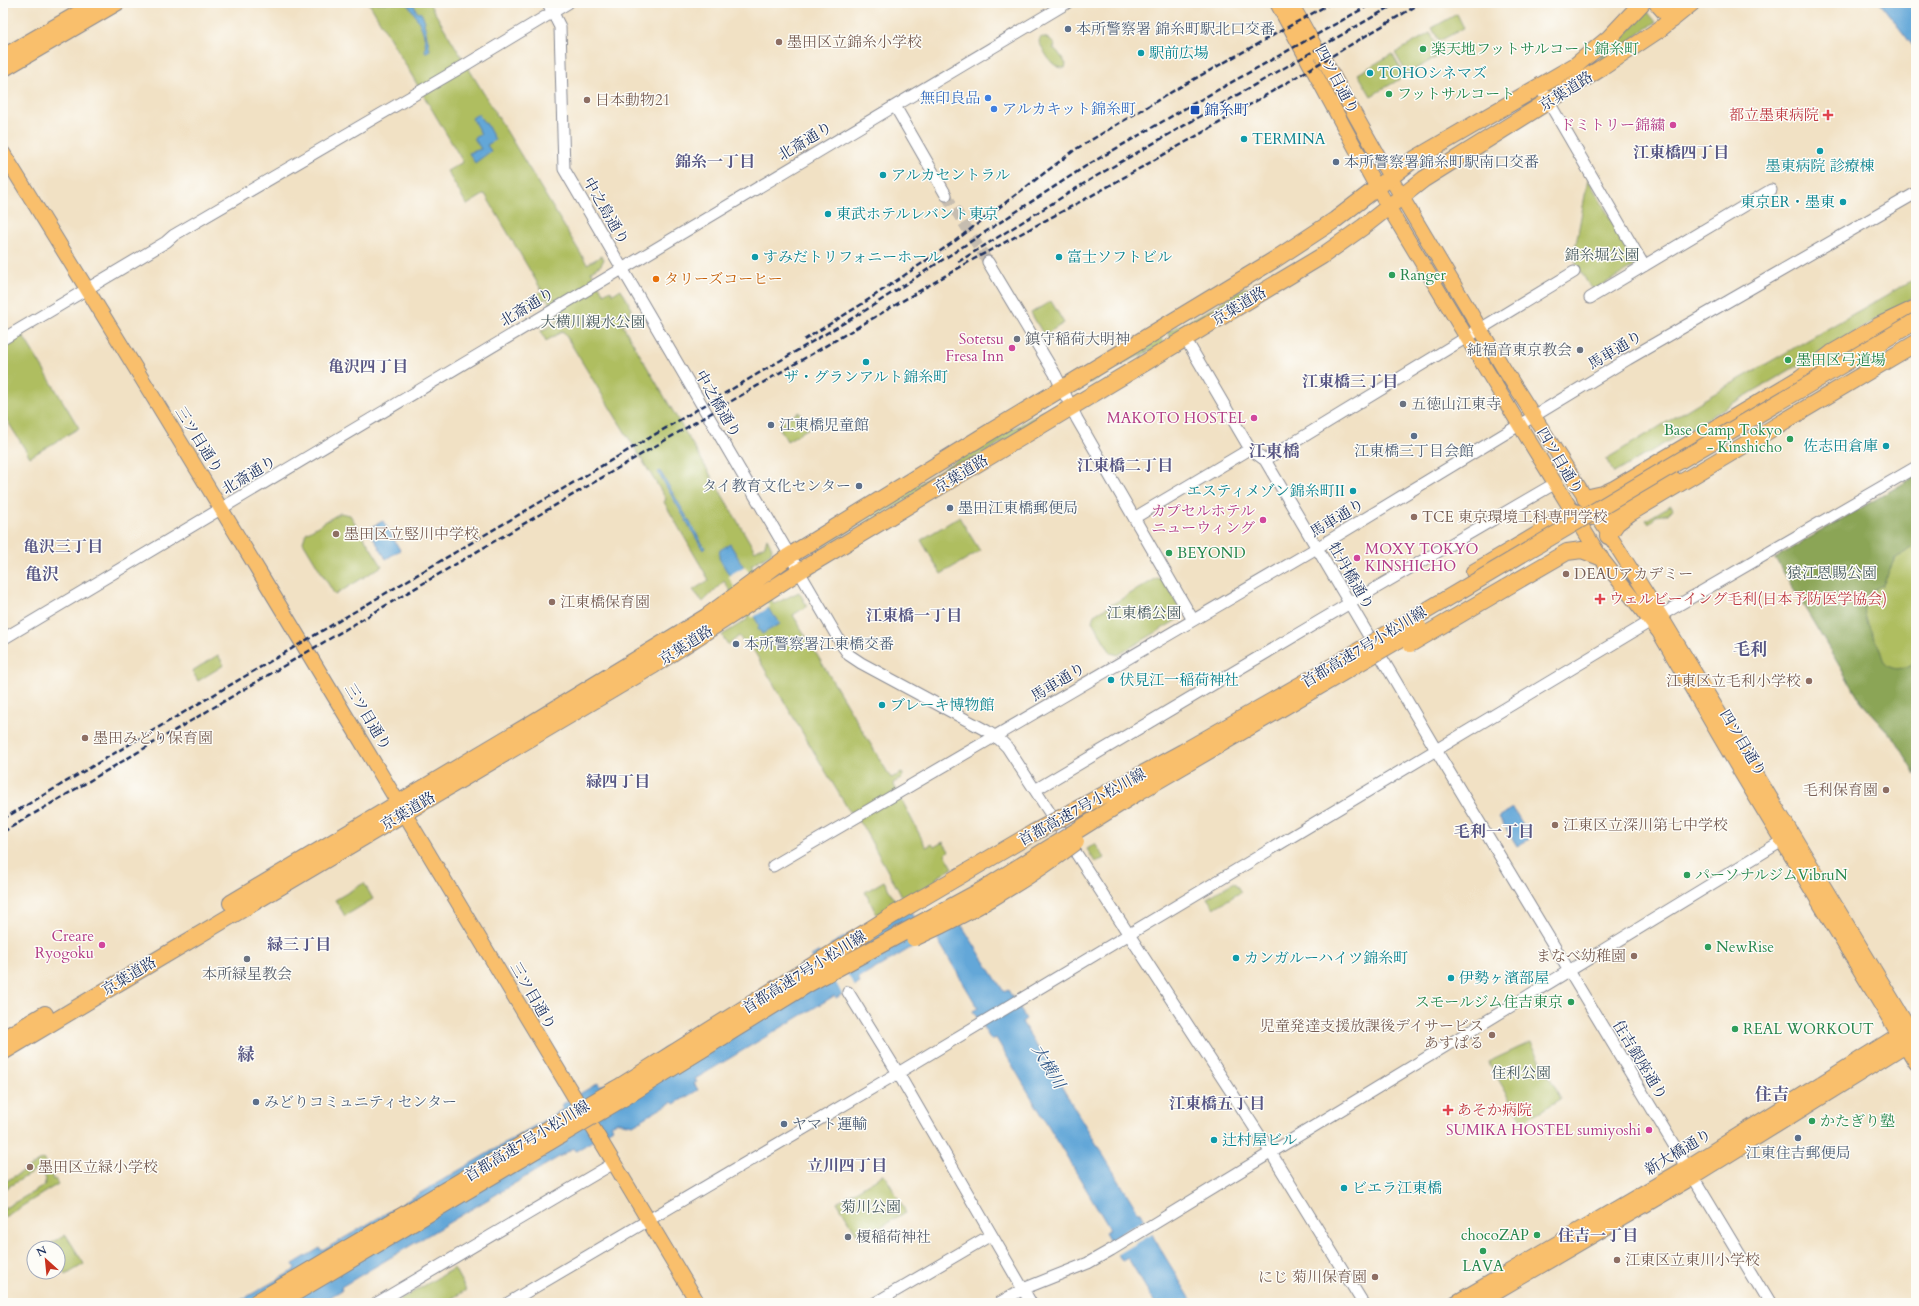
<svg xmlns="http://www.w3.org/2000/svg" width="1919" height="1306" viewBox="0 0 1919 1306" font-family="Cardo,'Noto Serif JP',serif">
	<rect width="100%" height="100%" fill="#fdfcf7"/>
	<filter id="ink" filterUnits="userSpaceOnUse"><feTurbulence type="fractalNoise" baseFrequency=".025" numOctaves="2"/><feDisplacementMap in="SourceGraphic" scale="8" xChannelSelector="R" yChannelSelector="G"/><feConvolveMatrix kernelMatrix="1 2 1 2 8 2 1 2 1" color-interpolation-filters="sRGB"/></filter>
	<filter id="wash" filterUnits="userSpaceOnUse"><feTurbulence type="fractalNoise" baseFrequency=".012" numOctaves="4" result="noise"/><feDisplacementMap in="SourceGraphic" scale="16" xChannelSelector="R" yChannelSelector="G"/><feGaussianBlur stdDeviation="0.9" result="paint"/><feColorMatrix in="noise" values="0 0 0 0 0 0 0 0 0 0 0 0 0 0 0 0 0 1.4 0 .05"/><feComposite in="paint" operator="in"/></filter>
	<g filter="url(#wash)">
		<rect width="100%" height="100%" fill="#f1e1c4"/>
		<path fill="#afbe61" stroke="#657660" d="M369 3H429L587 264 602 256 604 259 601 265 591 271 604 294 610 290 613 294 621 289 632 309 623 326 755 551 765 545 767 538 772 548 771 553 751 565 774 604 799 592 807 606 793 615 891 778 902 773 903 775 901 779 893 783 926 847 932 844 934 847 943 842 949 851 945 854 953 868 936 878 938 882 905 902 863 827 848 809 748 641 744 643 739 636 728 645 722 635 748 619 724 581 703 602 693 590 709 580 664 502 666 499 563 331 546 341 541 331 559 321 547 298 534 305 527 304 525 301 542 291 485 194 467 205 447 171 463 162Z
			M1647 11 1656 22 1601 61 1599 58 1622 38Z
			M1457 14 1464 28 1439 41 1432 28Z
			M1430 33 1442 54 1407 74 1395 53Z
			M1043 37C1047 37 1054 42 1055 47L1053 48 1058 52 1066 64 1065 68C1051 69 1045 52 1039 42L1040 38Z
			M1392 54 1405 76 1371 96 1358 74Z
			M1588 179 1637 265 1597 288 1590 287 1576 263 1574 255Z
			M1916 278V296L1614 473 1606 459 1705 399Z
			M1246 287 1249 292 1172 339 1167 332 1210 310Z
			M1051 301 1064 323 1046 334 1042 332 1031 313Z
			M22 334 79 428 30 457 3 414V346Z
			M1160 337 1165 344 1161 346 1128 361 1090 383 1088 380Z
			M1045 410 1048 414 872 521 860 525 817 552 815 550 987 441 1022 424Z
			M799 412 809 428 787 441 778 425Z
			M1916 476V774L1897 742 1861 702 1775 558Z
			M1671 505 1673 509 1668 514 1656 516 1649 524 1646 520Z
			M340 513 350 515 382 566 335 595 303 542 306 533Z
			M959 517 980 551 941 574 921 540Z
			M1157 578 1164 580 1182 612 1180 618 1118 655 1111 653 1092 621 1094 615Z
			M218 655 224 665 198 681 192 671Z
			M1095 844 1105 858 1095 862 1087 849Z
			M884 881 898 906 878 917 865 892Z
			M1234 882 1241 892 1214 908 1207 898Z
			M364 883 373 899 345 916 335 900Z
			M1531 1042 1561 1099 1523 1121 1488 1062Z
			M43 1159 47 1165 45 1166 51 1173 53 1180 55 1179 58 1184 3 1218V1209L44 1186 46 1179 43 1173 35 1171 3 1190V1183Z
			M884 1174 906 1212 860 1239 837 1202Z
			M66 1235 84 1264 66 1275 58 1262V1248H50L48 1245Z
			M454 1268 466 1290 444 1303H401L400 1300Z"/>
		<path fill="#8ba557" stroke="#536a5a" d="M1916 476V546L1895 558 1883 585C1876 588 1867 592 1865 600 1861 616 1874 636 1880 650 1882 655 1883 663 1888 666 1898 672 1908 667 1916 660V775L1897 742 1861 702 1775 558Z"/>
		<path fill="#63a7d8" stroke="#3f6b9b" d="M407 3 414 5 417 12 421 13 425 21 424 23 430 50 425 53C428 34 417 17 407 3Z
			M1880 3H1913L1916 7V50Z
			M478 114 485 124 486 123 495 140 487 145 491 151 475 163 469 153 481 149 474 138 481 134 472 118Z
			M660 471 705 548 703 550 658 472Z
			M383 521 400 550 386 559 368 529Z
			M730 544 773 616 776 617 780 624 762 634 758 628 759 625 719 558 720 550Z
			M1513 808 1531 838 1517 846 1499 817Z
			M905 902 926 939 858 979 860 983 836 998 834 996 695 1079 697 1082 694 1083 698 1090 674 1104 672 1102 633 1125 617 1122 611 1125 613 1128 576 1151 574 1148 341 1287 342 1290 320 1303H236L296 1269 293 1264 320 1248 322 1251 563 1109 561 1105 598 1083 600 1087 814 960 811 956Z
			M959 921 1004 992 1008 990 1026 1019 1022 1022 1138 1212H1141L1155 1240 1193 1303H1155L1128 1258 1122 1261 1105 1232 1110 1229 996 1038 991 1040 973 1011 978 1008 935 935Z"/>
		<path fill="#f1e1c4" d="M745 566 770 607 752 618 728 576Z
			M829 944 856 988 843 996 818 950Z
			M1146 1218 1154 1233 1117 1255 1109 1241Z"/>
	</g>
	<g filter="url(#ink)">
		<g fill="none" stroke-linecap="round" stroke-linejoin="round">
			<path stroke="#c6bdb0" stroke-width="11" stroke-dasharray="11 5.5" stroke-linecap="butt" d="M946 195 988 262"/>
			<g stroke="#868891" stroke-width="13">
				<path id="minor" d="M548 3 560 27 564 169 842 645 849 655 861 663 987 731 1000 740 1007 747 1271 1153 1363 1303
					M1540 87 1644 266
					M895 106 946 195
					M988 262 1055 374 1077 419 1193 620
					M1590 298 1771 190
					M1185 338 1250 449 1265 460 1442 760 1769 1303
					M3 339 166 242 174 235 467 64 568 3
					M1265 460 1574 272
					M1134 518 1250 449
					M3 639 1067 3
					M1035 790 1350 603 1554 484
					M773 866 1310 552 1628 359 1916 193
					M848 992 898 1073 1031 1303
					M377 1303 614 1163
					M508 1303 898 1073 1651 621 1916 467
					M875 1303 991 1235
					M999 1303 1023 1289 1088 1263 1111 1250 1782 841"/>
			</g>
			<g stroke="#868891" stroke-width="16">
				<path id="major" d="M1277 3 1377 188 1520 426 1601 558 1659 632 1740 771 1916 1063
					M1291 3 1318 52
					M3 56 95 3
					M1323 58 1390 177 1504 369 1660 615 1916 1039
					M3 70 118 3
					M3 153C239 533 467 919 698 1303
					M1455 1303 1687 1167 1906 1030
					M1477 1303 1690 1179 1914 1040"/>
			</g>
			<g stroke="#868891" stroke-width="18">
				<path id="highway" d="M1657 3 1672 20
					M1585 498 1603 494 1614 489 1800 378 1832 353 1878 326 1916 308
					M1608 536 1617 523 1630 513 1916 343
					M1474 572 1547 529 1571 511 1592 517 1603 515 1650 488 1673 479
					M1505 588 1567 552 1582 550 1600 557
					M231 903 524 728 706 617 789 556 980 438 1274 260 1335 220 1413 160 1576 65 1609 38 1642 3
					M3 1039 45 1014
					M3 1052 150 964 654 665 798 572 1322 256 1363 227 1424 179 1603 67 1660 29 1692 3"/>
			</g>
			<use href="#minor" stroke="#fff" stroke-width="11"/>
			<use href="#major" stroke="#f9bf6c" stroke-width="14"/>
			<use href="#highway" stroke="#f9bf6c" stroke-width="16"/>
			<path stroke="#1b2f5e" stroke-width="2.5" stroke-dasharray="6 3" stroke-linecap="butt" d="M958 262 1093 178 1397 3
				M804 340 862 304 955 241 1076 149 1180 87 1331 3
				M3 819 866 310 1086 166 1191 105 1373 3
				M3 832 723 406 974 259 1100 191 1214 126 1421 3"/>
			<g stroke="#868891" stroke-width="18" stroke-linecap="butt">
				<path id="highway-bridge" d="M1410 644 1505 588
					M914 938C971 913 1027 879 1076 842
					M255 1303 619 1087 893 915 1033 833 1183 752 1316 676 1916 321
					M278 1303 625 1097 808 984 982 890 1140 791 1419 628"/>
			</g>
			<use href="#highway-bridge" stroke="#f9bf6c" stroke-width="16"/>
		</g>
	</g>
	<g fill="#5c6f8a" stroke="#fdfcf7" stroke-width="1.5">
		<circle cx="1068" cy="29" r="4"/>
		<circle cx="1336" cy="162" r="4"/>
		<circle cx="771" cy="425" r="4"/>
		<circle cx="1414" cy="436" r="4"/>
		<circle cx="859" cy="486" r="4"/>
		<circle cx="950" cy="508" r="4"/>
		<circle cx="736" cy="644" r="4"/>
		<circle cx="256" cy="1102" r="4"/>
		<circle cx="784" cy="1124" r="4"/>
		<circle cx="1798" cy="1138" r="4"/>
	</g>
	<g fill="#8d6e63" stroke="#fdfcf7" stroke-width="1.5">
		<circle cx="779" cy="42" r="4"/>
		<circle cx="587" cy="100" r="4"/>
		<circle cx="1414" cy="517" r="4"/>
		<circle cx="336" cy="534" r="4"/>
		<circle cx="1566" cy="574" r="4"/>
		<circle cx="552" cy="602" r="4"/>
		<circle cx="1809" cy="681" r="4"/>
		<circle cx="85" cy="738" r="4"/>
		<circle cx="1886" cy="790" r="4"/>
		<circle cx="1555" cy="825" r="4"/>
		<circle cx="1634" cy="956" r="4"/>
		<circle cx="1492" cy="1035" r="4"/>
		<circle cx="30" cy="1167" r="4"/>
		<circle cx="1617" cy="1260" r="4"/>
		<circle cx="1375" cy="1277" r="4"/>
	</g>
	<g fill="#2e9e5b" stroke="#fdfcf7" stroke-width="1.5">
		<circle cx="1423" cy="49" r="4"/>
		<circle cx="1389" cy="94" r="4"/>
		<circle cx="1392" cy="275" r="4"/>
		<circle cx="1788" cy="360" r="4"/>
		<circle cx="1790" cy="439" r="4"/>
		<circle cx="1169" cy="553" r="4"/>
		<circle cx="1687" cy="875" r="4"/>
		<circle cx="1708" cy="947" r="4"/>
		<circle cx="1571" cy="1002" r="4"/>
		<circle cx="1735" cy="1029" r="4"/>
		<circle cx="1812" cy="1121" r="4"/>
		<circle cx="1537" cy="1235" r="4"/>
		<circle cx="1483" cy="1251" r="4"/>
	</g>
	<g fill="#0f9aa8" stroke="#fdfcf7" stroke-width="1.5">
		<circle cx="1141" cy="53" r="4"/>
		<circle cx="1370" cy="73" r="4"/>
		<circle cx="1244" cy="139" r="4"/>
		<circle cx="1820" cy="151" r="4"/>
		<circle cx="883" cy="175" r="4"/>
		<circle cx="1843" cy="202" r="4"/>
		<circle cx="828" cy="214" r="4"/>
		<circle cx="755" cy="257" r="4"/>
		<circle cx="1059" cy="257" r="4"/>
		<circle cx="866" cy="362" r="4"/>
		<circle cx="1886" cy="446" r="4"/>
		<circle cx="1353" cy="491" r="4"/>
		<circle cx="1111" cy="680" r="4"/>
		<circle cx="882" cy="705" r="4"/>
		<circle cx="1236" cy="958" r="4"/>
		<circle cx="1451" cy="978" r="4"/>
		<circle cx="1214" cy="1140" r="4"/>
		<circle cx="1344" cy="1188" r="4"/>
	</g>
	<g fill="#3f7fe0" stroke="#fdfcf7" stroke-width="1.5">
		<circle cx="988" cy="98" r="4"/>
		<circle cx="994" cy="109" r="4"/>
	</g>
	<rect fill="#1a4fb4" stroke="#fdfcf7" stroke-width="1.5" x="1190" y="105" width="10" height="10" rx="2"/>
	<g fill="#e0444e" stroke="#fdfcf7" stroke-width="1.5">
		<path d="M1826 109h4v4h4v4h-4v4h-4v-4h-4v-4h4z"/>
		<path d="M1598 593h4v4h4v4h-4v4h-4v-4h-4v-4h4z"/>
		<path d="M1446 1104h4v4h4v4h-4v4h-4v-4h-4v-4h4z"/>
	</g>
	<g fill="#d1479c" stroke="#fdfcf7" stroke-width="1.5">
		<circle cx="1673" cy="125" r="4"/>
		<circle cx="1012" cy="348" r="4"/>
		<circle cx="1254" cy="418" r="4"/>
		<circle cx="1263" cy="520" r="4"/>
		<circle cx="1357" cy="558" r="4"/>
		<circle cx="102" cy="945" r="4"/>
		<circle cx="1649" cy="1130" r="4"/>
	</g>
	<circle fill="#e8710a" stroke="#fdfcf7" stroke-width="1.5" cx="656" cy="279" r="4"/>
	<g fill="#6b7280" stroke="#fdfcf7" stroke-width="1.5">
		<circle cx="1017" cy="339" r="4"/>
		<circle cx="1580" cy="350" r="4"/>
		<circle cx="1403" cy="404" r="4"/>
		<circle cx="247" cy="959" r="4"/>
		<circle cx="848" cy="1237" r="4"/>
	</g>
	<g text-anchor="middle" stroke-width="3" stroke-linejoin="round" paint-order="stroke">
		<g font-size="15" fill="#4e5e75" stroke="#fdfcf7" text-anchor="start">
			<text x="1076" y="34">本所警察署 錦糸町駅北口交番</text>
			<text x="1344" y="167">本所警察署錦糸町駅南口交番</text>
			<text x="779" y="430">江東橋児童館</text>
			<text x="1414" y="456" text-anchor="middle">江東橋三丁目会館</text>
			<text x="851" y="491" text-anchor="end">タイ教育文化センター</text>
			<text x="958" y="513">墨田江東橋郵便局</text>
			<text x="744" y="649">本所警察署江東橋交番</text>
			<text x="264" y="1107">みどりコミュニティセンター</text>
			<text x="792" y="1129">ヤマト運輸</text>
			<text x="1798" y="1158" text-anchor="middle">江東住吉郵便局</text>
		</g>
		<g font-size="15" fill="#785e54" stroke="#fdfcf7" text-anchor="start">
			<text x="787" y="47">墨田区立錦糸小学校</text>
			<text x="595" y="105">日本動物21</text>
			<text x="1422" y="522">TCE 東京環境工科専門学校</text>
			<text x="344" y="539">墨田区立竪川中学校</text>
			<text x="1574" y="579">DEAUアカデミー</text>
			<text x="560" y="607">江東橋保育園</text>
			<text x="1801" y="686" text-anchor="end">江東区立毛利小学校</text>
			<text x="93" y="743">墨田みどり保育園</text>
			<text x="1878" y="795" text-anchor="end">毛利保育園</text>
			<text x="1563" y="830">江東区立深川第七中学校</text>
			<text x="1626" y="961" text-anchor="end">まなべ幼稚園</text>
			<text x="1484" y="1031" text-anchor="end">児童発達支援放課後デイサービス<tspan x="1484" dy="17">あすぱる</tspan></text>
			<text x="38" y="1172">墨田区立緑小学校</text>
			<text x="1625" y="1265">江東区立東川小学校</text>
			<text x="1367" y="1282" text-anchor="end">にじ 菊川保育園</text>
		</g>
		<g font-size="15" fill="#27864d" stroke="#fdfcf7" text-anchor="start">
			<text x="1431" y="54">楽天地フットサルコート錦糸町</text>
			<text x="1397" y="99">フットサルコート</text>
			<text x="1400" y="280">Ranger</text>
			<text x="1796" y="365">墨田区弓道場</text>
			<text x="1782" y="435" text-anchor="end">Base Camp Tokyo<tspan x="1782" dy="17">- Kinshicho</tspan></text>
			<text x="1177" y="558">BEYOND</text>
			<text x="1695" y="880">パーソナルジムVibruN</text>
			<text x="1716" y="952">NewRise</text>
			<text x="1563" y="1007" text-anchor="end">スモールジム住吉東京</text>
			<text x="1743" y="1034">REAL WORKOUT</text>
			<text x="1820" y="1126">かたぎり塾</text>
			<text x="1529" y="1240" text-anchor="end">chocoZAP</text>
			<text x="1483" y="1271" text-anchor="middle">LAVA</text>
		</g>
		<g font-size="15" fill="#0d838f" stroke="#fdfcf7" text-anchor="start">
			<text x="1149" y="58">駅前広場</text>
			<text x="1378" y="78">TOHOシネマズ</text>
			<text x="1252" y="144">TERMINA</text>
			<text x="1820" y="171" text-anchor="middle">墨東病院 診療棟</text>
			<text x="891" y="180">アルカセントラル</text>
			<text x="1835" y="207" text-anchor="end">東京ER・墨東</text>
			<text x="836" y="219">東武ホテルレバント東京</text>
			<text x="763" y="262">すみだトリフォニーホール</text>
			<text x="1067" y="262">富士ソフトビル</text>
			<text x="866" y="382" text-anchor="middle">ザ・グランアルト錦糸町</text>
			<text x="1878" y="451" text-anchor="end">佐志田倉庫</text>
			<text x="1345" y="496" text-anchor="end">エスティメゾン錦糸町II</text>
			<text x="1119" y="685">伏見江一稲荷神社</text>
			<text x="890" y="710">ブレーキ博物館</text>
			<text x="1244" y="963">カンガルーハイツ錦糸町</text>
			<text x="1459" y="983">伊勢ヶ濱部屋</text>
			<text x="1222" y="1145">辻村屋ビル</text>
			<text x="1352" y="1193">ビエラ江東橋</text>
		</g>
		<g font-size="15" fill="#1b2f5e" stroke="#fdfcf7">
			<text transform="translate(1337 80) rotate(62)" y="5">四ツ目通り</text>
			<text transform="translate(1566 91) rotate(-32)" y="5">京葉道路</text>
			<text transform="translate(805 141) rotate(-31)" y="5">北斎通り</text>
			<text transform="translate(606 211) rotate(60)" y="5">中之島通り</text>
			<text transform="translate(1239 306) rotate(-31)" y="5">京葉道路</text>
			<text transform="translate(527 307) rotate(-31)" y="5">北斎通り</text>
			<text transform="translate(1615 350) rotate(-31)" y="5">馬車通り</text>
			<text transform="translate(718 404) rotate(60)" y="5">中之橋通り</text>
			<text transform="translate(199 440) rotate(58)" y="5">三ツ目通り</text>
			<text transform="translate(1560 461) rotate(59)" y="5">四ツ目通り</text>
			<text transform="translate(961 474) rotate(-31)" y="5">京葉道路</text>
			<text transform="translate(249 475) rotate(-31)" y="5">北斎通り</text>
			<text transform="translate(1337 518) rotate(-31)" y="5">馬車通り</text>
			<text transform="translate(1351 576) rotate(60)" y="5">牡丹橋通り</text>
			<text transform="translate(686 645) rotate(-32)" y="5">京葉道路</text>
			<text transform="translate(1364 647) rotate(-31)" y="5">首都高速7号小松川線</text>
			<text transform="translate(1058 682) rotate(-31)" y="5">馬車通り</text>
			<text transform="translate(368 717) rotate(59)" y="5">三ツ目通り</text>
			<text transform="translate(1743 743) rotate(59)" y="5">四ツ目通り</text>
			<text transform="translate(1082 807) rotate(-29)" y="5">首都高速7号小松川線</text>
			<text transform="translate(408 811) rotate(-31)" y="5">京葉道路</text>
			<text transform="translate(804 972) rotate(-32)" y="5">首都高速7号小松川線</text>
			<text transform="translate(129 976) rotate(-31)" y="5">京葉道路</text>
			<text transform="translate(533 996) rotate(60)" y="5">三ツ目通り</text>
			<text transform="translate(1640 1060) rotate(59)" y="5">住吉銀座通り</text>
			<text transform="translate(527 1141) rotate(-31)" y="5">首都高速7号小松川線</text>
			<text transform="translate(1678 1152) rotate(-31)" y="5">新大橋通り</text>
		</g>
		<g font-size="15" fill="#366cbe" stroke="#fdfcf7" text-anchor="end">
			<text x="980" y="103">無印良品</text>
			<text x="1002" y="114" text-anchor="start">アルカキット錦糸町</text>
		</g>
		<g font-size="15" fill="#164399" stroke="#fdfcf7" text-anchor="start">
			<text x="1204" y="115">錦糸町</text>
		</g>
		<g font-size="15" fill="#be3a42" stroke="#fdfcf7" text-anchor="start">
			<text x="1819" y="120" text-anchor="end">都立墨東病院</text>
			<text x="1609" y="604">ウェルビーイング毛利(日本予防医学協会)</text>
			<text x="1457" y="1115">あそか病院</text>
		</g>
		<g font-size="15" fill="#b23c85" stroke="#fdfcf7" text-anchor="end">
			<text x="1665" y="130">ドミトリー錦繍</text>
			<text x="1004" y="344">Sotetsu<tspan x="1004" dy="17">Fresa Inn</tspan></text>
			<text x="1246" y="423">MAKOTO HOSTEL</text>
			<text x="1255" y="516">カプセルホテル<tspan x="1255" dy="17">ニューウィング</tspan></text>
			<text x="1365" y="554" text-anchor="start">MOXY TOKYO<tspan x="1365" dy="17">KINSHICHO</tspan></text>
			<text x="94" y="941">Creare<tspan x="94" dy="17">Ryogoku</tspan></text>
			<text x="1641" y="1135">SUMIKA HOSTEL sumiyoshi</text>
		</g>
		<g font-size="15" fill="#475a5f" stroke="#fdfcf7">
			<text x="1602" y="260">錦糸堀公園</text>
			<text x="593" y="327">大横川親水公園</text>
			<text x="1832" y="578">猿江恩賜公園</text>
			<text x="1144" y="618">江東橋公園</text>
			<text x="1521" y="1078">住利公園</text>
			<text x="871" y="1212">菊川公園</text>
		</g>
		<g font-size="15" fill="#c56008" stroke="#fdfcf7" text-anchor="start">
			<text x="664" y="284">タリーズコーヒー</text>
		</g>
		<g font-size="15" fill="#5b616d" stroke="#fdfcf7" text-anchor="start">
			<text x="1025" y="344">鎮守稲荷大明神</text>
			<text x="1572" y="355" text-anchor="end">純福音東京教会</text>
			<text x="1411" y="409">五徳山江東寺</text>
			<text x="247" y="979" text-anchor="middle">本所緑星教会</text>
			<text x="856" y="1242">榎稲荷神社</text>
		</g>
		<g font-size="16" font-weight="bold" fill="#585784" stroke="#fdfcf7">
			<text x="1681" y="158">江東橋四丁目</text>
			<text x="715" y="167">錦糸一丁目</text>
			<text x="368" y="372">亀沢四丁目</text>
			<text x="1350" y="387">江東橋三丁目</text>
			<text x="1125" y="471">江東橋二丁目</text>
			<text x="63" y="552">亀沢三丁目</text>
			<text x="914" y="621">江東橋一丁目</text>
			<text x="618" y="787">緑四丁目</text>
			<text x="1494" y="837">毛利一丁目</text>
			<text x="299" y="950">緑三丁目</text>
			<text x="1217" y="1109">江東橋五丁目</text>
			<text x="847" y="1171">立川四丁目</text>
			<text x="1598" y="1241">住吉一丁目</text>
		</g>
		<g font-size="16" font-style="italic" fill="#345989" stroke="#fdfcf7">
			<text transform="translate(1049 1066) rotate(59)" y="6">大横川</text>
		</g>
		<g font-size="17" font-weight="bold" fill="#585784" stroke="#fdfcf7">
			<text x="1274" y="457">江東橋</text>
			<text x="42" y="580">亀沢</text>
			<text x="1750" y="655">毛利</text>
			<text x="246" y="1060">緑</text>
			<text x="1772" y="1100">住吉</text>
		</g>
	</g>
	<rect width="1919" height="1306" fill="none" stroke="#fdfcf7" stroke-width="16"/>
	<g transform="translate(46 1260) rotate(333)"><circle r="19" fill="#fdfcf7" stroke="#a3aaba"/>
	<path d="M0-3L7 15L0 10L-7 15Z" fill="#c8321e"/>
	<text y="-6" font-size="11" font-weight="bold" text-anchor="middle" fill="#1b2f5e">N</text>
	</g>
</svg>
